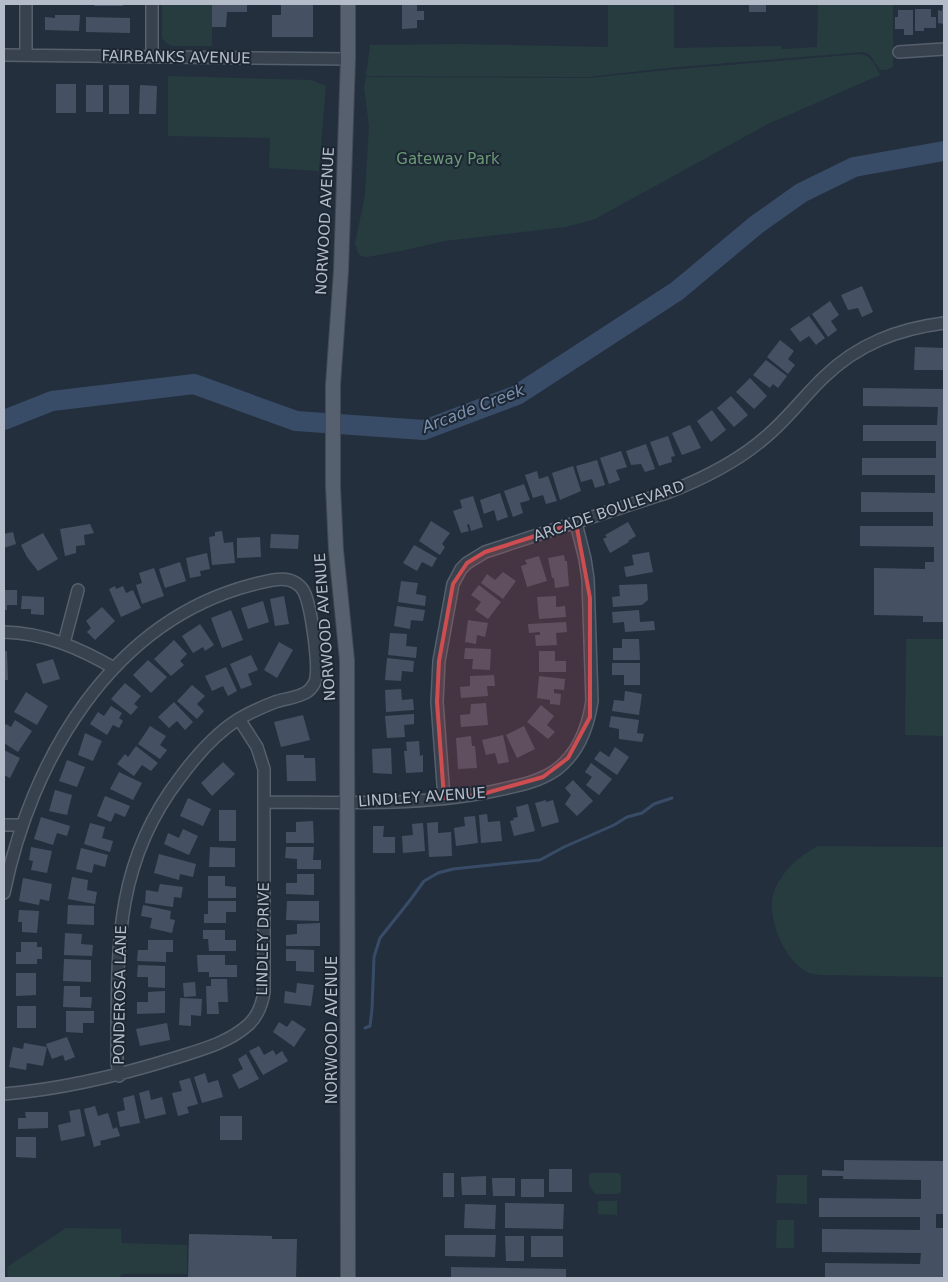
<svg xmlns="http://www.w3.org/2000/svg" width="948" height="1282" viewBox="0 0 948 1282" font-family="'DejaVu Sans',sans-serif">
	<rect width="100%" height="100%" fill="#242f3e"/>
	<path fill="#263c3f" d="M162 4H212V46H172L166 43 162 38Z
		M608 4H674V48L781 46 782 49 817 47 818 4H893V67L886 70H880L870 55 864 52 667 68 588 77 366 76 370 45 461 44 608 47Z
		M860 54C871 55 876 65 880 75L768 124 595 219 566 227 444 241 401 251 367 257 361 256 358 253 355 243 365 195 369 126 364 88 366 77 588 78 668 70Z
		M168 76 311 80 326 86 319 171 269 168 270 138 168 136Z
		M906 639H944V736L905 735Z
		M818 846 944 847V977L820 975C816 974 812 974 809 973 784 962 764 914 775 889 784 869 799 856 818 846Z
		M592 1173H619L621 1175V1192L617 1194H595L589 1185V1174Z
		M777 1175H807V1204L776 1203Z
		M598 1201H617V1215L598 1214Z
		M777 1220H794V1248H776Z
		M66 1228 121 1229 122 1243 187 1245V1274H123L118 1278H8L7 1267Z"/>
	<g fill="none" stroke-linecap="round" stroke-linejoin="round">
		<path stroke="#394c67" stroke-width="3" d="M365 1028 370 1026 372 1009 374 957 380 938 411 899 424 881 438 873 453 869 540 860 564 847 614 825 627 817 642 813 654 804 672 798"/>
		<path stroke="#394c67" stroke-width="20" d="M4 420 52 401 194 384 296 421 424 430 517 395 677 291 756 225 801 193 854 167 944 151"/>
	</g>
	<path fill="#455162" d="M95 4H123V6H94Z
		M212 4H247V12H227L226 27H212Z
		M281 4H313V37H272V15H281Z
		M402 4H417V11H424V20H417V28L402 29Z
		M749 4H766V12H749Z
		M943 4H944V24L938 23V10L942 11Z
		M915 9H931V17H936V28H924V31H915Z
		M898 10H913V35H904V29H895V17H898Z
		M55 15H80L79 31 45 30V17L55 18Z
		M86 17 130 18V33L86 32Z
		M56 84H76V113H56Z
		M86 85H103V112H86Z
		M109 85H129V114H109Z
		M140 85 157 86 156 114H139Z
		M862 286 873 312 862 317 858 308 848 310 841 295Z
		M830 301 839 315 831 321 837 330 828 337 812 314Z
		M809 316 825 338 816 345 809 336 800 342 790 329Z
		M780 340 794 351 788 359 795 365 788 374 767 357Z
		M915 347 944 348V370H914Z
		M766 360 787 376 778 388 773 384 770 388 753 375Z
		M750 378 767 396 754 409 736 392Z
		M863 388 944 389 943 622H923V616L874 615V568L925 569V562H934V547L860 546V526H933V512H861V492L935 493V475H862V458H936V441H863V425H937L938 407 863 406Z
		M731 396 748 415 734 427 717 408Z
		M712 410 726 430 711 442 697 421Z
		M690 425 701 448 682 455 672 433Z
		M668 436 675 456 671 457 672 462 659 466 650 442Z
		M646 444 655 469 645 472 641 464 631 465 626 451Z
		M621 451 627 467 616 470 620 480 609 484 600 458Z
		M597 460 605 485 595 488 592 479 581 482 576 466Z
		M573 466 581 491 560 500 552 473Z
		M537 471 539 479 548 476 557 501 546 504 543 495 533 498 525 475Z
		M524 484 530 500 520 503 523 513 513 517 504 491Z
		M500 493 508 517 497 521 494 510 484 514 480 500Z
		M473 496 483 527 471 531 469 524 467 525 469 531 461 533 453 511 462 508 460 500Z
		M431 521 450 533 442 544 445 547 440 555 419 541Z
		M628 522 636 536 628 541 629 542 610 553 603 539 607 537 605 535Z
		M90 524 94 533 84 535 85 545 76 546V553L65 556 60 529Z
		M222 531 224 543 233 542 235 563 212 565 209 537 215 536V532Z
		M13 532 16 544 4 548V534Z
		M43 533 58 559 38 571 27 557 21 545Z
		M271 534 299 535 298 549 270 548Z
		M260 537 261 557 237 558V538Z
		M414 545 437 558 432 567 422 562 417 571 403 563Z
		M649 552 653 572 626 577 624 567 634 565 632 555Z
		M207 553 210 569 200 571 201 576 190 578 186 558Z
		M564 555 565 561H567L569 586 555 588 554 578H552L548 558Z
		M539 556 547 581 527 587 521 566 527 564 525 560Z
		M180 562 186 581 165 588 159 569Z
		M154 568 164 596 142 604 136 585 142 583 139 573Z
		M503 572 516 581 503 599 481 583 487 574 495 580Z
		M401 581 418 583 416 594 426 596 425 606 398 602Z
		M647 584 648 600 642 605 613 607 612 597 620 596 619 585Z
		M479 585 501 602 488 619 475 610 481 602 471 595Z
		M115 586 116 589 123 586 126 593 133 590 141 608 121 617 109 589Z
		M4 590H17V605H7V610H4Z
		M22 596 44 597V615L31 614V609H21Z
		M284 596 289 624 275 626 270 599Z
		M556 596V607L565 606 566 617 539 619 537 597Z
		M263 601 269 622 248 629 241 608Z
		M397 606 425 610 423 621 411 620 410 629 394 626Z
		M102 607 115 621 95 640 87 632 91 628 86 621Z
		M231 610 243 640 222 648 211 618Z
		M639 610 640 622 654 621 655 630 625 632 624 622 613 623 612 612Z
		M468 620 488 623 485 637 477 635 476 644 465 642Z
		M566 622 567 632 556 633 557 645 536 646 535 635H540V632L529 633 528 624Z
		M200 624 214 645 205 651 203 647 193 653 182 636Z
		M390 633 407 634 406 646 417 647 416 658 388 655Z
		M622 639H639L640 660H613V648H622Z
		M174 640 187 654 180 661 184 665 171 676 154 659Z
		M279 642 293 650 277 678 264 670Z
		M465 648 491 649 490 670 472 669 473 659H464Z
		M4 651H7L8 680H4Z
		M539 651H555V661H566V672H539Z
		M251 655 258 670 248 674 252 685 241 689 230 664Z
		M387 658 414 661 413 672 402 671 401 681 385 680Z
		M53 659 60 679 43 684 36 664Z
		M148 660 167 677 151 693 133 675Z
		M612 663H640V685H624V675H612Z
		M226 667 237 691 228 696 223 686 212 691 205 676Z
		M494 675 495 686H487L488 696 461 698 460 687 470 686V676Z
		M539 676 565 679 564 690 554 689V693L561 694 560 705 550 704V700L537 698Z
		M125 683 141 696 134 704 138 707 131 715 111 699Z
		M192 685 205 696 197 704 204 711 197 719 177 701Z
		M401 689 402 700 413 699 414 710 386 712 385 690Z
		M625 691 642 694 639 715 612 711 614 700 624 701Z
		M26 692 48 706 37 725 14 712Z
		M174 702 193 722 185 730 177 721 169 728 158 717Z
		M486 703 488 725 461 727 460 715 470 714 471 704Z
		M541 705 554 716 547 725 555 732 548 739 527 722Z
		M111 706 122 713 119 718 123 721 119 728 113 725 107 735 90 724 98 712 104 716Z
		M414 714V724L404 725 405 737 387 738 385 716Z
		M303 715 310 740 281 747 274 722Z
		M611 716 639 720 637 733 644 734 642 742 619 739V729L609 727Z
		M15 720 32 731 18 752 4 743V727L6 724 11 727Z
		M150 726 166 736 160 745 167 750 160 759 138 744Z
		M524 726 535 749 517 758 506 735Z
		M85 733 102 741 93 761 78 755Z
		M503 735 509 762 498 764 495 753 486 755 482 740Z
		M471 736 472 746H475L477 768 458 769 456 738Z
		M419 741 420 756 423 755V772L406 773 404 751H407L406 742Z
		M136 746 158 763 151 771 142 765 134 776 117 764 125 754 128 757Z
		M615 747 629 757 617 775 594 759 600 751 609 757Z
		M391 748 392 774 373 773 372 749Z
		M4 750 20 758 10 778 4 775Z
		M286 755H304V758H315L316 781H287Z
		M67 760 85 767 77 787 59 781Z
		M223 762 235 774 212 796 201 783Z
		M591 763 612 779 599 795 586 785 592 777 585 772Z
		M119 772 142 783 133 800 110 789Z
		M573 780 593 801 577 816 565 804 571 795 565 788Z
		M55 790 72 795 67 815 49 811Z
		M105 796 130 806 125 817 115 813 111 822 97 816Z
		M188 798 211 809 203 826 180 816Z
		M546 800V802L553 800 559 822 542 827 535 803Z
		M528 804 535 831 514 836 510 821 514 820 513 818 518 817 516 807Z
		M219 810H236V841H219Z
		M487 814 488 822 500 821 502 841 481 843 479 815Z
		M475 816 478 843 456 846 454 828 465 826 464 817Z
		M41 817 70 826 67 836 57 833 53 845 34 839Z
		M313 821 314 843H286V832H296V822Z
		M438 822V833L451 832 452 856 429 857 427 823Z
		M90 823 105 827 102 838 113 841 110 852 84 844Z
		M423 823 425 851 403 853 402 836 413 835 412 824Z
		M373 826H384L383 837H395V853H373Z
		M183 829 198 836 189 855 164 844 168 833 179 838Z
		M31 847 52 851 47 873 31 870 33 861 29 860Z
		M210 847 235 848V867H209Z
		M286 847H314L313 860H321V869H297V859L285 858Z
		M81 848 108 855 105 867 94 864 92 873 76 869Z
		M159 854 196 864 193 877 180 874 179 880 154 873Z
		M297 874H314V895L286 894V883H297Z
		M208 876H225V886L236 887V898H208Z
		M72 877 88 880 87 890 97 892 95 904 68 899Z
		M23 878 52 884 49 901 40 899 39 905 19 901Z
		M160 884 183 887 181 898 174 897 173 907 145 903 146 890 158 892Z
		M208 901H236V912H226V923H204V914H208Z
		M287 901H319V921L286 920Z
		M68 905 94 906V925L67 924Z
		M143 905 171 911 170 919 175 920 172 933 150 928 152 918 141 916Z
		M19 910 39 911 37 933 22 932V922H18Z
		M320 923V946H286V935L297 934V924Z
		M203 930H225V940H236V951H209L208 939H203Z
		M65 933 82 934 81 944 93 945 92 956 64 955Z
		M148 940H173V952H166V962L137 961 138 950H148Z
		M21 942H37V947H42V959H37V964H16V952H21Z
		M286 949 314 950V972L296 971V961H286Z
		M197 955H225V965H237V977H209V972H198Z
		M64 959 91 960V982L63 981Z
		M138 965 165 966V988L148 987V977H137Z
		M16 973H36V995L16 996Z
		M211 979H227L228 1002H218L219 1014H207L206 986H211Z
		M195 982 196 996 184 997 183 983Z
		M297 983 314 985 311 1006 284 1003 285 991 296 993Z
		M64 986H80V997H92L91 1008 63 1007Z
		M165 991V1013L137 1014V1002H148V992Z
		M180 998 202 999 201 1016 191 1015V1026L179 1025Z
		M17 1006H36V1028H17Z
		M66 1011H94V1023H83V1033L66 1032Z
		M292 1020 306 1029 294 1047 273 1032 279 1022 287 1027Z
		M167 1023 170 1040 140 1046 136 1029Z
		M67 1037 75 1057 65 1061 63 1055 52 1059 46 1044Z
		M24 1043 47 1047 43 1066 27 1063 26 1070 9 1067 13 1047 23 1049Z
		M259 1046 264 1055 273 1050 276 1055 282 1051 288 1061 263 1075 249 1051Z
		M246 1054 259 1079 239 1089 232 1075 243 1069 238 1059Z
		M205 1073 208 1083 218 1080 223 1097 202 1103 194 1077Z
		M190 1078 198 1104 187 1107 189 1113 178 1116 172 1093 182 1091 179 1081Z
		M149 1090 151 1100 162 1097 166 1114 145 1119 139 1093Z
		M134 1095 140 1123 120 1127 117 1112 125 1110 123 1098Z
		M95 1106 98 1116 108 1113 113 1129 117 1127 120 1136 100 1141 101 1145 94 1147 84 1109Z
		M80 1109 85 1136 61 1141 58 1125 71 1122 69 1111Z
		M25 1112H48V1128L18 1129V1118H26Z
		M220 1116H242V1140H220Z
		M16 1137H36V1158L16 1157Z
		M844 1160 944 1161 943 1192H944V1214H936V1228H944V1278H825V1263L920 1264 921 1253 822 1252V1229L920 1230V1217H819V1198L921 1199V1180L843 1179V1176H822V1170L844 1171Z
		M549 1169H572V1192H549Z
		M443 1173H454V1197H443Z
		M486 1176V1195H462L461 1177Z
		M492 1178H515V1196H493Z
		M521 1179H544V1197H521Z
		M505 1203 564 1204 563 1229 505 1228Z
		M465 1204 496 1205 495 1229 464 1228Z
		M189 1234 272 1236V1239H297L296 1278H188Z
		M445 1235H496L495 1257 445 1256Z
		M505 1236H524V1261H506Z
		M531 1236H563V1257H531Z
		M451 1267 566 1269V1278H451Z"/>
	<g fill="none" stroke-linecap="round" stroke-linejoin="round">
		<g stroke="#565f6c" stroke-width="14">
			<path id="minor" d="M152 4V57
				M899 52 944 49
				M4 55 348 59
				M26 55V4
				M4 632C45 633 79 648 114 668
				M64 643 78 590
				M444 798 437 702 439 661 453 584 461 569 467 563 485 552 669 492C705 478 740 460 768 435 789 417 805 395 824 377 858 344 898 329 944 323
				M264 802C343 802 426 807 503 789 522 785 540 781 556 770 579 753 588 728 592 701L588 579 585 559 576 523
				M4 825H21
				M4 893C31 760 111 622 251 585 268 581 291 572 303 590 311 603 320 668 315 682 313 686 309 691 305 693 296 698 284 699 275 702 262 707 249 713 237 720 214 735 195 757 179 779 111 868 118 957 117 1062L119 1076
				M4 1094C63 1089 118 1076 175 1058 200 1050 228 1043 248 1025 258 1016 262 1005 264 992V769L257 747 239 719"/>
		</g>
		<g stroke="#414a57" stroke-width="16">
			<path id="major" d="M348 1278 347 660 336 550 333 486V385L341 271 348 59V4"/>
		</g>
		<use href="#minor" stroke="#38414e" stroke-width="11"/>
		<use href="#major" stroke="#56606e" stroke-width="14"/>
	</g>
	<path fill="#ce4d50" fill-opacity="0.2" stroke="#ce4d50" stroke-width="4" stroke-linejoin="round" d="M576 523 590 598V717L568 758 543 777 479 795 444 798 437 702 439 661 453 584 467 563 485 552Z"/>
	<g text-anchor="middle" stroke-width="4" stroke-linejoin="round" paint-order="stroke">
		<g font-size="15" fill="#b4bcc9" stroke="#1d2633">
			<text transform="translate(176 57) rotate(1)" y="5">FAIRBANKS AVENUE</text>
			<text transform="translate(325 221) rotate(-87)" y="5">NORWOOD AVENUE</text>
			<text transform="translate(609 511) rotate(-19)" y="5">ARCADE BOULEVARD</text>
			<text transform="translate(325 627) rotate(-94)" y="5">NORWOOD AVENUE</text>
			<text transform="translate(422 797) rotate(-4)" y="5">LINDLEY AVENUE</text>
			<text transform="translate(263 939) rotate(-89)" y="5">LINDLEY DRIVE</text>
			<text transform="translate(120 995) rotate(-89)" y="5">PONDEROSA LANE</text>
			<text transform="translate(332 1030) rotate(-90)" y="5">NORWOOD AVENUE</text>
		</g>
		<g font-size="15" fill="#6b9a76" stroke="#1d2633">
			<text x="448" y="164">Gateway Park</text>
		</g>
		<g font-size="16" font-style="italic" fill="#7c92b1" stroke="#1d2633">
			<text transform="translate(473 408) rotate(-21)" y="6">Arcade Creek</text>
		</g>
	</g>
	<rect width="948" height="1282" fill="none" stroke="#b4bcc9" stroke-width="10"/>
</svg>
